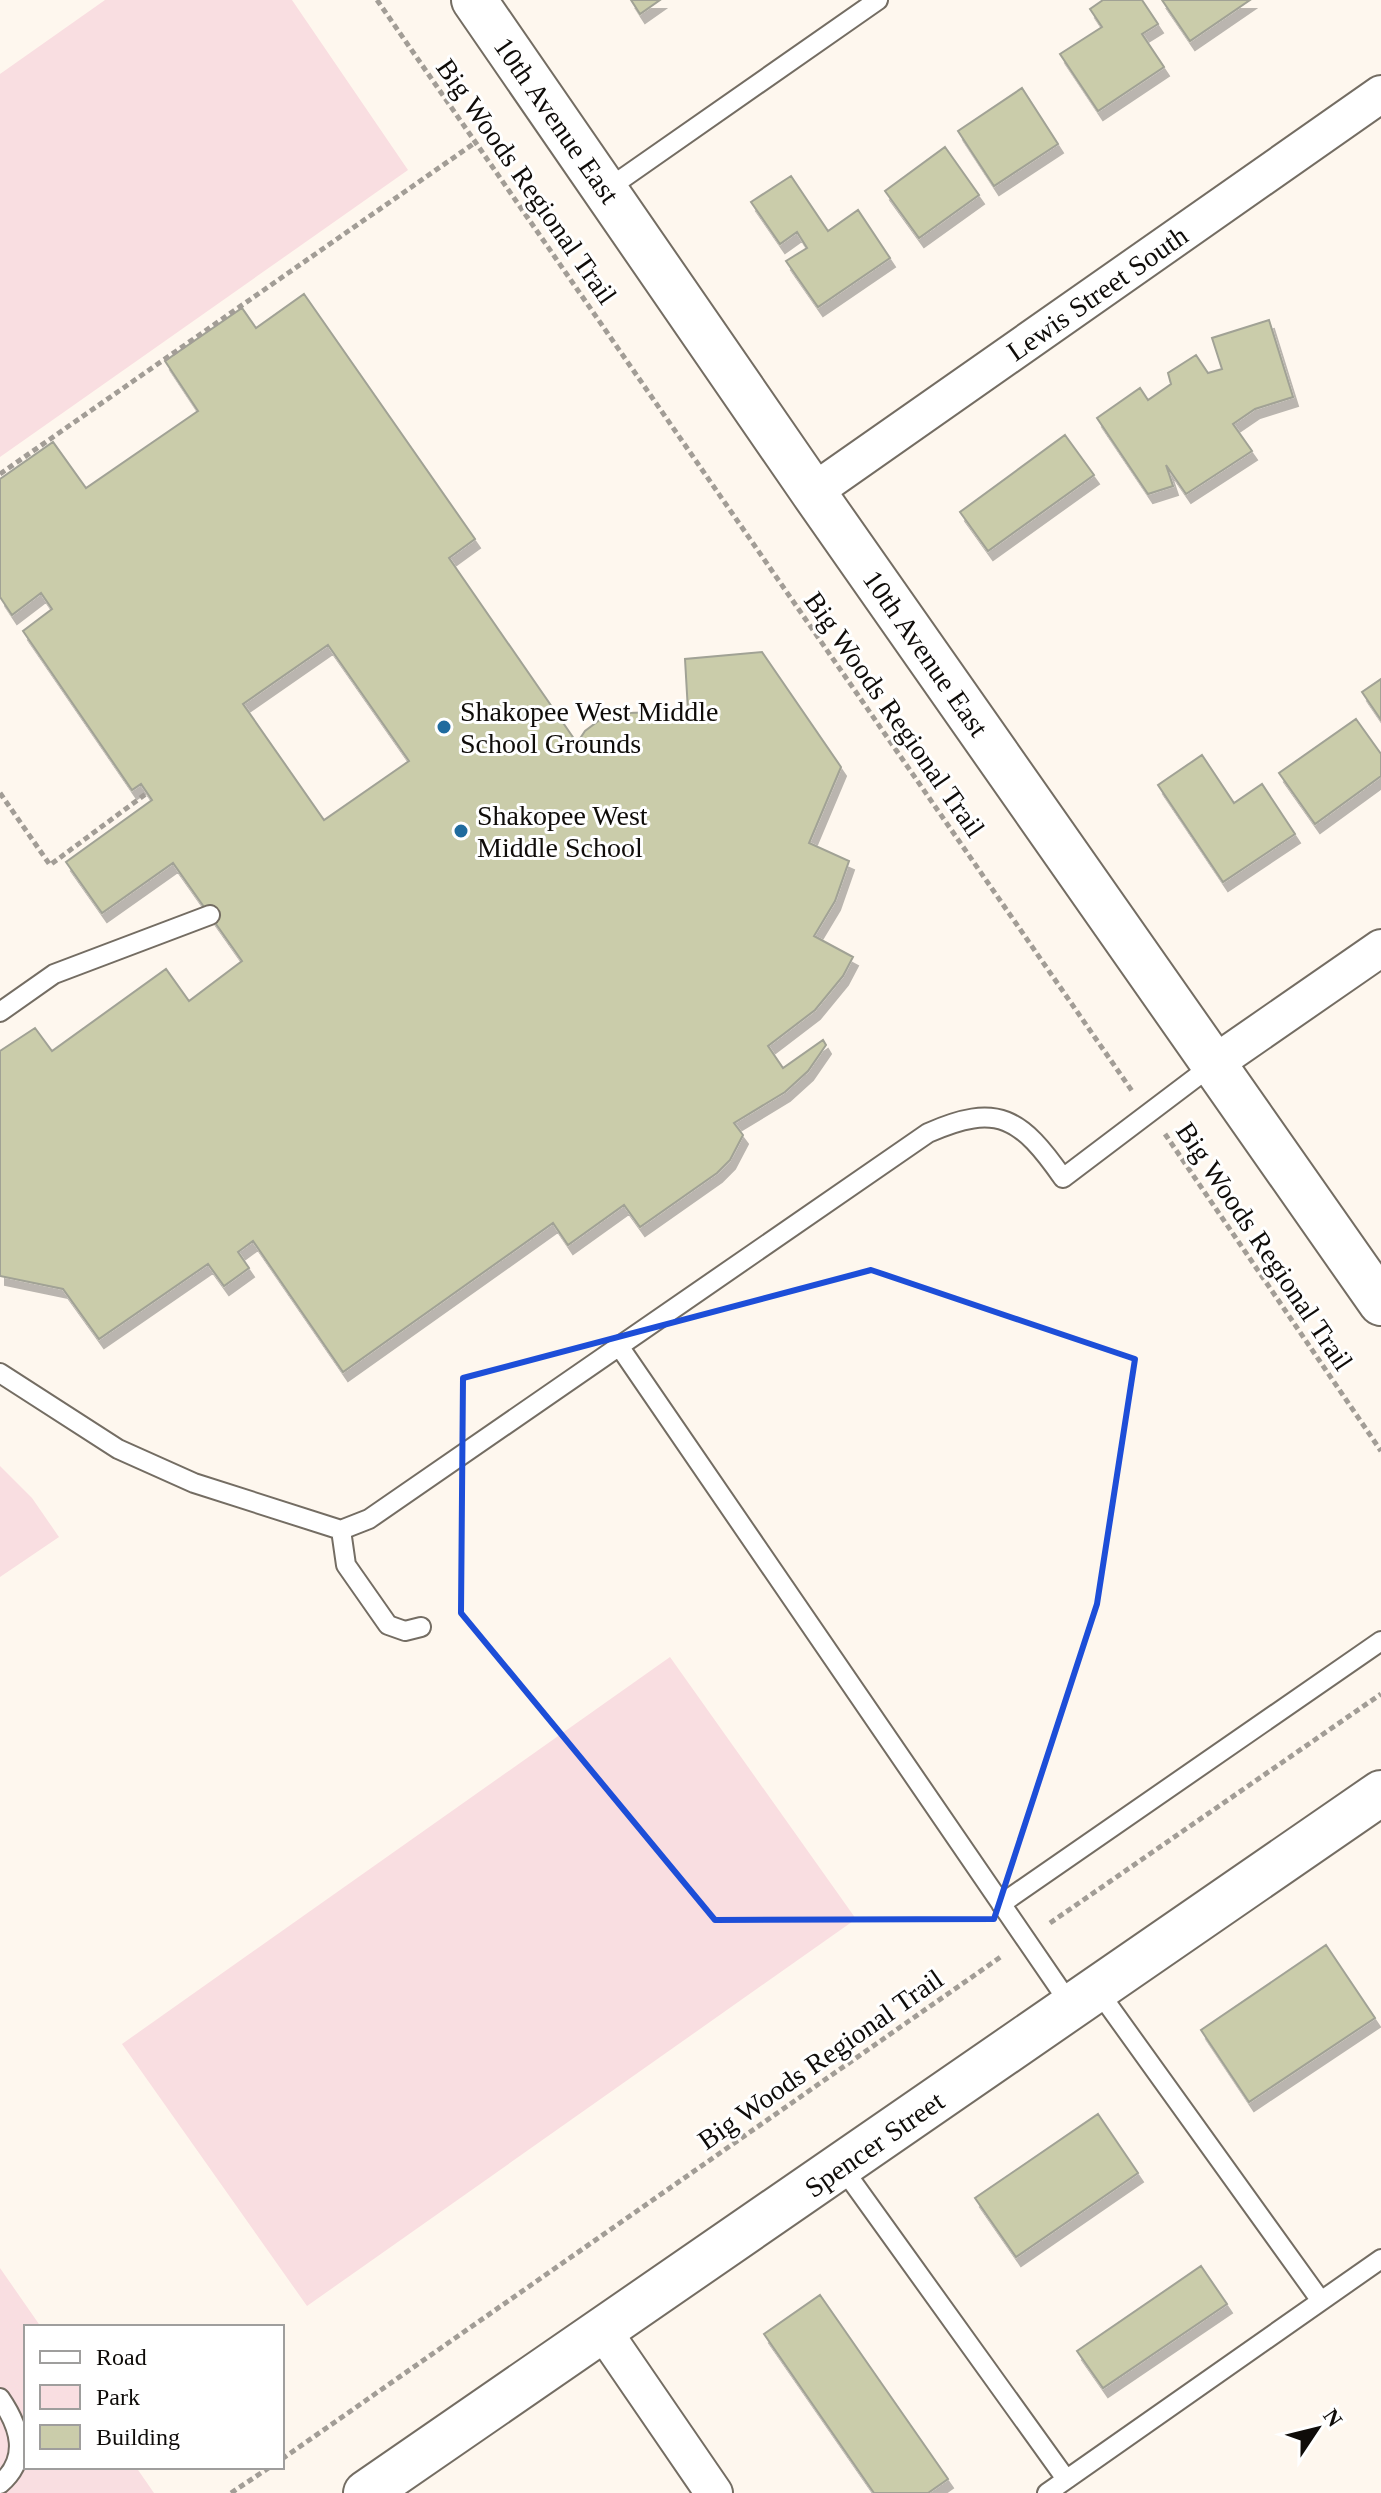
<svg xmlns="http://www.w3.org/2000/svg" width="1381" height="2493" viewBox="0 0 1381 2493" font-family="Georgia,serif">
	<defs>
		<filter id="shadow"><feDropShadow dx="5" dy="9" stdDeviation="0" flood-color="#0004"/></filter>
	</defs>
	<rect width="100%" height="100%" fill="#fef7ee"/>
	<path fill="#f9dee1" d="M105 0H292L408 170 0 457V74Z
		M0 1466 32 1498 59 1537 0 1577Z
		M670 1657 856 1919 307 2306 122 2044Z
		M0 2268 41 2327H26V2467H136L154 2493H0Z"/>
	<path fill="#caccaa" stroke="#a1a295" stroke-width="2" fill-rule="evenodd" filter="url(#shadow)" d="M631 0H660L640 14Z
		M1103 0H1142L1158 24 1142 34 1164 67 1098 111 1060 54 1102 27 1090 9Z
		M1162 0H1250L1190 41Z
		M1022 88 1058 144 994 186 958 131Z
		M945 147 979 195 919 238 885 191Z
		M791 176 828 231 858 210 890 258 818 307 786 261 807 248 797 232 780 244 751 202Z
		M304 294 475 539 449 558 577 743 585 731 601 719 628 713 688 711 685 659 762 652 841 767 809 843 849 861 835 901 814 936 853 957 843 976 815 1010 768 1046 783 1068 823 1040 826 1045 808 1071 785 1092 734 1123 743 1135 730 1160 717 1173 640 1227 624 1205 568 1245 553 1223 343 1372 253 1241 238 1252 249 1268 224 1286 208 1264 99 1339 63 1289 0 1276V1051L35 1028 52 1051 166 969 189 1001 242 961 173 863 102 913 66 862 152 800 141 784 132 790 23 631 52 609 41 593 12 615 0 597V479L53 442 86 488 198 411 165 361 242 308 256 328ZM328 645 409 761 324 820 243 704Z
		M1269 320 1293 397 1255 409 1233 424 1252 451 1186 494 1166 465 1173 486 1148 494 1097 418 1140 388 1148 400 1171 384 1168 373 1196 355 1208 373 1222 369 1212 338Z
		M1065 435 1094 475 988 551 960 512Z
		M1381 679V720L1362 692Z
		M1356 719 1381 754V776L1315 824 1279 773Z
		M1202 755 1234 803 1262 784 1295 834 1223 882 1158 785Z
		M1326 1945 1375 2018 1249 2102 1201 2030Z
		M1098 2114 1138 2173 1016 2257 975 2198Z
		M1201 2266 1227 2304 1103 2388 1077 2351Z
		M820 2295 948 2479 928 2493H874L764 2334Z"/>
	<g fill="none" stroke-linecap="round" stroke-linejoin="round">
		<g stroke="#746d63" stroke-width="22">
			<path id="service" d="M606 190 878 0
				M0 1012 54 974 210 915
				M619 1346 1072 2007
				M0 1373 118 1449 194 1483 341 1530 369 1519 928 1133C998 1102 1021 1118 1063 1178L1215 1063
				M341 1530 346 1565 388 1625 405 1631 421 1627
				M1001 1904 1381 1641
				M1096 1988 1321 2301
				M841 2166 1066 2479
				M0 2398C20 2427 30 2458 0 2484
				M1047 2493 1381 2259"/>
		</g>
		<g stroke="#746d63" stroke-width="40">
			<path id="minor" d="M813 492 1381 94
				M1215 1063 1381 948
				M603 2331 714 2493"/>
		</g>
		<g stroke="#746d63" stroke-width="48">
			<path id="tertiary" d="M366 2493 1381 1793"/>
		</g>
		<g stroke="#746d63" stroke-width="48">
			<path id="secondary" d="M474 0 813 492 1381 1303"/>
		</g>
		<path stroke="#a29d96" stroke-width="5" stroke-dasharray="6 4" stroke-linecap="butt" d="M377 0 1132 1091
			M0 474 476 142
			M0 793 50 865 147 793
			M1165 1134 1381 1451
			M1050 1923 1381 1694
			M282 2459 1002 1956
			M231 2493 270 2467"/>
		<use href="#service" stroke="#fff" stroke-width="18"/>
		<use href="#minor" stroke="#fff" stroke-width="36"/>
		<use href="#tertiary" stroke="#fff" stroke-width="44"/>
		<use href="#secondary" stroke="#fff" stroke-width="44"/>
	</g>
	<path fill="none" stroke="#1d4ed8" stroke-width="6" stroke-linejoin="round" d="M871 1270 1135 1359 1097 1604 994 1919 715 1920 461 1613 463 1378Z"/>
	<g fill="#1f6b9e" stroke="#fff" stroke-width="3">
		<circle cx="444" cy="727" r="8"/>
		<circle cx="461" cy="831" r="8"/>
	</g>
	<g text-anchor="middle" stroke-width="6" stroke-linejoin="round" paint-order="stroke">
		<g font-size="28" fill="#0f0c09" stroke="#fff">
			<text transform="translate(557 120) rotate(55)" y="10">10th Avenue East</text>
			<text transform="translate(527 181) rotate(55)" y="10">Big Woods Regional Trail</text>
			<text transform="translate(1097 293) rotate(-35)" y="10">Lewis Street South</text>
			<text transform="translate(926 653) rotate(55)" y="10">10th Avenue East</text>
			<text transform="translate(895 714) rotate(55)" y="10">Big Woods Regional Trail</text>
			<text transform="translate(1265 1246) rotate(56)" y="10">Big Woods Regional Trail</text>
			<text transform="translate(820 2059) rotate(-35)" y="10">Big Woods Regional Trail</text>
			<text transform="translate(874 2144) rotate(-35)" y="10">Spencer Street</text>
		</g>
		<g font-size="28" fill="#0f0c09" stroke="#fff" text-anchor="start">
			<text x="460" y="721">Shakopee West Middle<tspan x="460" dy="32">School Grounds</tspan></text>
			<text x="477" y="825">Shakopee West<tspan x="477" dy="32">Middle School</tspan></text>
		</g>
	</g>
	<rect x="24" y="2325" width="260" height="144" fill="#ffffff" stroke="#9f9e9d" stroke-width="2"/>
	<rect x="40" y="2351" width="40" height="12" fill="#ffffff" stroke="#9f9e9d" stroke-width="2"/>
	<text x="96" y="2365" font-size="24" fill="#0f0c09">Road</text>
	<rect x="40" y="2385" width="40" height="24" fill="#f9dee1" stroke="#9f9e9d" stroke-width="2"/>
	<text x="96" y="2405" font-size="24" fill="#0f0c09">Park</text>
	<rect x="40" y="2425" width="40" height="24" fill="#caccaa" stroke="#9f9e9d" stroke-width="2"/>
	<text x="96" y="2445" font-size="24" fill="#0f0c09">Building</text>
	<g transform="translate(1317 2429) rotate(55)" stroke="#ffffff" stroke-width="6" paint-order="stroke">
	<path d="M0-6L14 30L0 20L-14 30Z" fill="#0f0c09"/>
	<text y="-12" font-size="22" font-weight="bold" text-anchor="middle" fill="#0f0c09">N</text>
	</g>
</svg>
